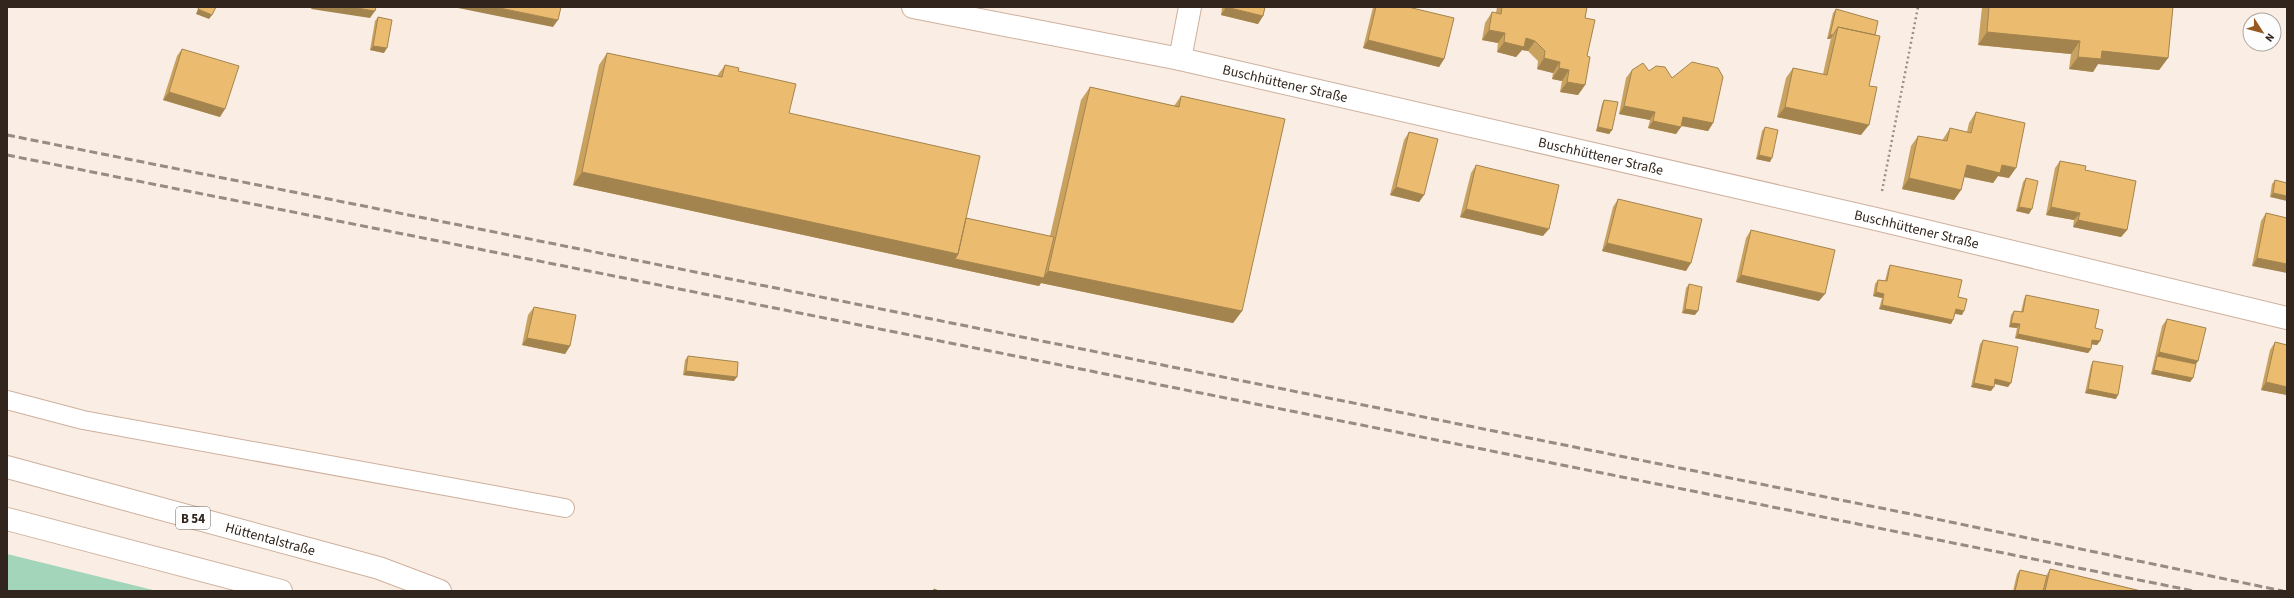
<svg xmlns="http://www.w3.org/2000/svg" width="2294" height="598" viewBox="0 0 2294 598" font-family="'Source Sans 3',sans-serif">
	<rect width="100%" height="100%" fill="#faede4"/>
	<path fill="#a2d5b9" d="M7 554 157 591H7Z"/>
	<path fill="#faede4" d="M31 471 57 478 37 543 14 545 10 543Z
		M97 487 123 494 102 560 76 552Z"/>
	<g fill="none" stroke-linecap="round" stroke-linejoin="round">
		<g stroke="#cfb09c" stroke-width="20">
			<path id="service" d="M7 400 83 420 565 508"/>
		</g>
		<g stroke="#cfb09c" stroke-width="24">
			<g id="minor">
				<path id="s1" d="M913 7 1180 59 1876 219 2287 318"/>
				<path d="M1180 59 1190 7"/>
			</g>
		</g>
		<g stroke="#cfb09c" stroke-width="24">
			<g id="trunk">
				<path id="s2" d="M7 467 379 568 440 591"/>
				<path d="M7 519 281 591"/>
			</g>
		</g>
		<path stroke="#9b8e86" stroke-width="2.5" stroke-dasharray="2 3" stroke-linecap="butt" d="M1882 191 1918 7"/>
		<use href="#service" stroke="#fff" stroke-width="18"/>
		<use href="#minor" stroke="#fff" stroke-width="22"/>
		<use href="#trunk" stroke="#fff" stroke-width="22"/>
		<path stroke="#988b83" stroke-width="3" stroke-dasharray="8 4" stroke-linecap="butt" d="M7 135 1931 518 2283 591
			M7 155 2194 591"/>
	</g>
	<path fill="#caa260" d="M1222 7H1265L1263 16 1258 24 1221 15Z
		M1373 7H1408L1444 59 1439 67 1363 48Z
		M1497 7H1587L1585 18 1587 56 1585 85 1578 95 1560 92 1562 81 1552 79 1553 73 1537 69 1538 61 1528 51 1522 50 1516 57 1497 52 1498 43 1482 40 1485 23 1492 12 1496 13Z
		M1982 7H2173L2168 58 2159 70 2098 64 2093 72 2069 69 2071 54 1978 45Z
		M1836 9 1875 35 1869 86 1861 135 1777 117 1786 78 1793 68 1823 74 1831 38 1830 39H1827L1833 13Z
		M378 17 384 53 370 50 375 21Z
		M182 49 220 117 163 100 177 56Z
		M607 53 717 76 725 65 738 71 789 113 966 218 1050 236 1081 100 1090 87 1174 106 1181 96 1242 311 1233 323 1041 283 1039 286 573 185 599 65Z
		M1632 70 1649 71 1672 78 1713 123 1708 131 1681 126 1676 134 1648 128 1650 120 1619 114 1626 78Z
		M1604 100 1612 130 1609 134 1596 131 1602 104Z
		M1976 112 2009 178 1998 176 1993 183 1964 177 1961 190 1954 200 1902 189 1911 146 1918 136 1942 140 1943 139 1950 128 1967 132 1969 123Z
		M1765 127 1770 162 1756 159 1762 131Z
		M1409 132 1424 195 1419 202 1390 195 1404 140Z
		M2060 161 2085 170 2127 230 2121 237 2073 227 2074 220 2046 215 2055 168Z
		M1476 165 1543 236 1460 217 1471 173Z
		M2026 178 2029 214 2016 211 2023 182Z
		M2275 180 2287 183 2270 197 2272 184Z
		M1618 199 1686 271 1602 251 1613 207Z
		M2266 213 2287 218 2252 266 2261 221Z
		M1751 230 1819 301 1736 282 1746 238Z
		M1890 265 1958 297 1962 315 1955 314 1951 324 1879 309 1882 298 1873 296 1875 284 1878 280 1885 281 1888 269Z
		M1689 284 1695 315 1682 313 1686 288Z
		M2026 295 2095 328 2100 341 2097 345 2091 344V349L2088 353 2015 338 2017 328 2009 327 2011 315 2014 311 2021 312 2024 299Z
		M534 307 570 346 565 354 522 345 528 315Z
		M2167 319 2198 361 2196 364 2193 378 2190 382 2151 374 2162 326Z
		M1983 340 2008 387 1994 384 1991 391 1971 387 1980 344Z
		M2275 342 2287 345V395L2261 390 2270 350Z
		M688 356 734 381 683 375 685 360Z
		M2093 361 2116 399 2085 393 2091 365Z
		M2050 569 2141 591H2013L2017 574 2020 570 2046 576Z"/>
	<path fill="#a4844e" d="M312 7H351L375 11 370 18 311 9Z
		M458 7H495L558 20 553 27 458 8Z
		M1226 7 1263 16 1258 24 1221 15Z
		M198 9 212 15 209 19 196 14Z
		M1489 30 1505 33 1498 43 1482 40Z
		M1987 32 2080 41 2071 54 1978 45Z
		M1830 35H1833L1830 39H1827Z
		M1526 38 1535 41 1528 51 1522 50 1516 57 1497 52 1504 42Z
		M1368 40 1444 59 1439 67 1363 48Z
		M373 46 387 48 384 53 370 50Z
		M2102 51 2168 58 2159 70 2098 64 2093 72 2069 69 2078 57Z
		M1544 58 1560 62 1553 73 1537 69Z
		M1559 68 1569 70 1562 81 1552 79Z
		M1567 82 1585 85 1578 95 1560 92Z
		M169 92 225 109 220 117 163 100Z
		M1624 106 1655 112 1650 120 1619 114Z
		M1785 107 1869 125 1861 135 1777 117Z
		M1683 117 1713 123 1708 131 1678 125Z
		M1653 121 1681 127 1676 134 1648 128Z
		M1598 127 1612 130 1609 134 1596 131Z
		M1759 155 1772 158 1770 162 1756 159Z
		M1967 165H2002L2016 168 2009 178 1998 176 1993 183 1960 176Z
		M582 172 958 254 1043 278 1048 271 1242 311 1233 323 1041 283 1039 286 573 185Z
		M1909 178 1961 190 1954 200 1902 189Z
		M1396 187 1424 195 1419 202 1390 195Z
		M2273 193 2287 196V201L2270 197Z
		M2019 207 2032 209 2029 214 2016 211Z
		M2051 207 2080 213 2074 220 2046 215Z
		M1466 209 1549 229 1543 236 1460 217Z
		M2078 220 2127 230 2121 237 2073 227Z
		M1607 243 1691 263 1686 271 1602 251Z
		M2257 258 2287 264V273L2252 266Z
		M1741 275 1825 294 1819 301 1736 282Z
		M1876 292 1884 294 1882 298 1873 296Z
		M1882 305 1953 320 1951 324 1879 309Z
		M1685 309 1698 311 1695 315 1682 313Z
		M1956 309 1964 311 1962 315 1953 313Z
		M2011 323 2020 324 2017 328 2009 327Z
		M2018 334 2091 349 2088 353 2015 338Z
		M527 338 570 346 565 354 522 345Z
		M2092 340 2100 341 2097 345 2089 344Z
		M2159 352 2198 361 2193 368 2157 356Z
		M2154 370 2193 378 2190 382 2151 374Z
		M686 371 737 377 734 381 683 375Z
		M1995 379 2011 383 2008 387 1992 383Z
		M2266 382 2287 387V395L2261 390Z
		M1974 383 1994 387 1991 391 1971 387Z
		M2088 389 2118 395 2116 399 2085 393Z"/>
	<path fill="#ebbc70" stroke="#a4844e" d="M199 7H216L212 15 198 9Z
		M351 7H376L375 11Z
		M495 7H561L558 20Z
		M1226 7H1265L1263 16Z
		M1376 7H1408L1454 18 1444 59 1368 40Z
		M1502 7H1587L1585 18 1595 20 1587 56 1590 57 1585 85 1567 82 1569 70 1559 68 1560 62 1544 58 1545 51 1535 41 1526 38 1524 47 1504 42 1505 33 1489 30 1492 12 1501 14Z
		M1989 7H2173L2168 58 2102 51 2101 59 2078 57 2080 41 1987 32Z
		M1836 9 1878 21 1875 35 1838 27 1833 35H1830Z
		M378 17 392 20 387 48 373 46Z
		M1838 27 1880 36 1869 86 1877 87 1869 125 1785 107 1793 68 1827 75Z
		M182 49 239 66 225 109 169 92Z
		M607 53 722 77 725 65 739 68 738 71 796 84 789 113 980 156 958 254 582 172Z
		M1692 62 1718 68 1723 77 1713 123 1683 117 1681 127 1653 121 1655 112 1624 106 1632 70 1643 63 1649 71 1656 66 1665 67 1672 78Z
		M1090 87 1179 107 1181 96 1285 119 1242 311 1048 271Z
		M1604 100 1618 102 1612 130 1598 127Z
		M1976 112 2025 123 2016 168 2002 165 2000 173 1967 165 1961 190 1909 178 1918 136 1947 141 1950 128 1971 133Z
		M1765 127 1778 130 1772 158 1759 155Z
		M1409 132 1438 139 1424 195 1396 187Z
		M2060 161 2086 166 2085 170 2136 181 2127 230 2078 220 2080 213 2051 207Z
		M1476 165 1559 185 1549 229 1466 209Z
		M2026 178 2038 181 2032 209 2019 207Z
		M2275 180 2287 183V196L2273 193Z
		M1618 199 1702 219 1691 263 1607 243Z
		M2266 213 2287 218V264L2257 258Z
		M966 218 1054 237 1044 278 955 259 958 254Z
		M1751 230 1835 250 1825 294 1741 275Z
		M1890 265 1962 280 1958 297 1967 299 1964 311 1956 309 1953 320 1882 305 1884 294 1876 292 1878 280 1887 281Z
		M1689 284 1702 287 1698 311 1685 309Z
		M2026 295 2099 310 2095 328 2103 330 2100 341 2092 340 2091 349 2018 334 2020 324 2011 323 2014 311 2023 312Z
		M534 307 576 315 570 346 527 338Z
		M2167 319 2206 328 2198 361 2159 352Z
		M1983 340 2018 347 2011 383 1995 379 1994 387 1974 383Z
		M2275 342 2287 345V387L2266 382Z
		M688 356 738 362 737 377 686 371Z
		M2157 356 2196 364 2193 378 2154 370Z
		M2093 361 2123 366 2118 395 2088 389Z
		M2050 569 2141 591H2045Z
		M2020 570 2047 576 2043 591H2015Z
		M934 589 939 591H933Z"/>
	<g text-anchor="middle" stroke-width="3" stroke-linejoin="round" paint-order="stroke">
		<rect fill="#fdfdfd" stroke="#6e6660" stroke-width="1" x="176" y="507" width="34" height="22" rx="3"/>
		<g font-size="13" font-weight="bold" fill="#31251d">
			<text x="193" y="523">B 54</text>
		</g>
		<g font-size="14" fill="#31251d" stroke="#fdfdfd">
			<text dy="5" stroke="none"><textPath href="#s1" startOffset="380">Buschhüttener Straße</textPath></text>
			<text dy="5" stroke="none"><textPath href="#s1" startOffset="704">Buschhüttener Straße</textPath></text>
			<text dy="5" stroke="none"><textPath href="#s1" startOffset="1028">Buschhüttener Straße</textPath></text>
			<text dy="5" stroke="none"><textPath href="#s2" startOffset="273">Hüttentalstraße</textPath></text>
		</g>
	</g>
	<rect width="2294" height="598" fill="none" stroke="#31251d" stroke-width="16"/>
	<g transform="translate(2262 32) rotate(126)"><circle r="19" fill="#fdfdfd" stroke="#aba7a3"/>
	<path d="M0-3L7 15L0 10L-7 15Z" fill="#97581f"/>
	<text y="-6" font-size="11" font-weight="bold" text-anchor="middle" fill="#31251d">N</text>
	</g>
</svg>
